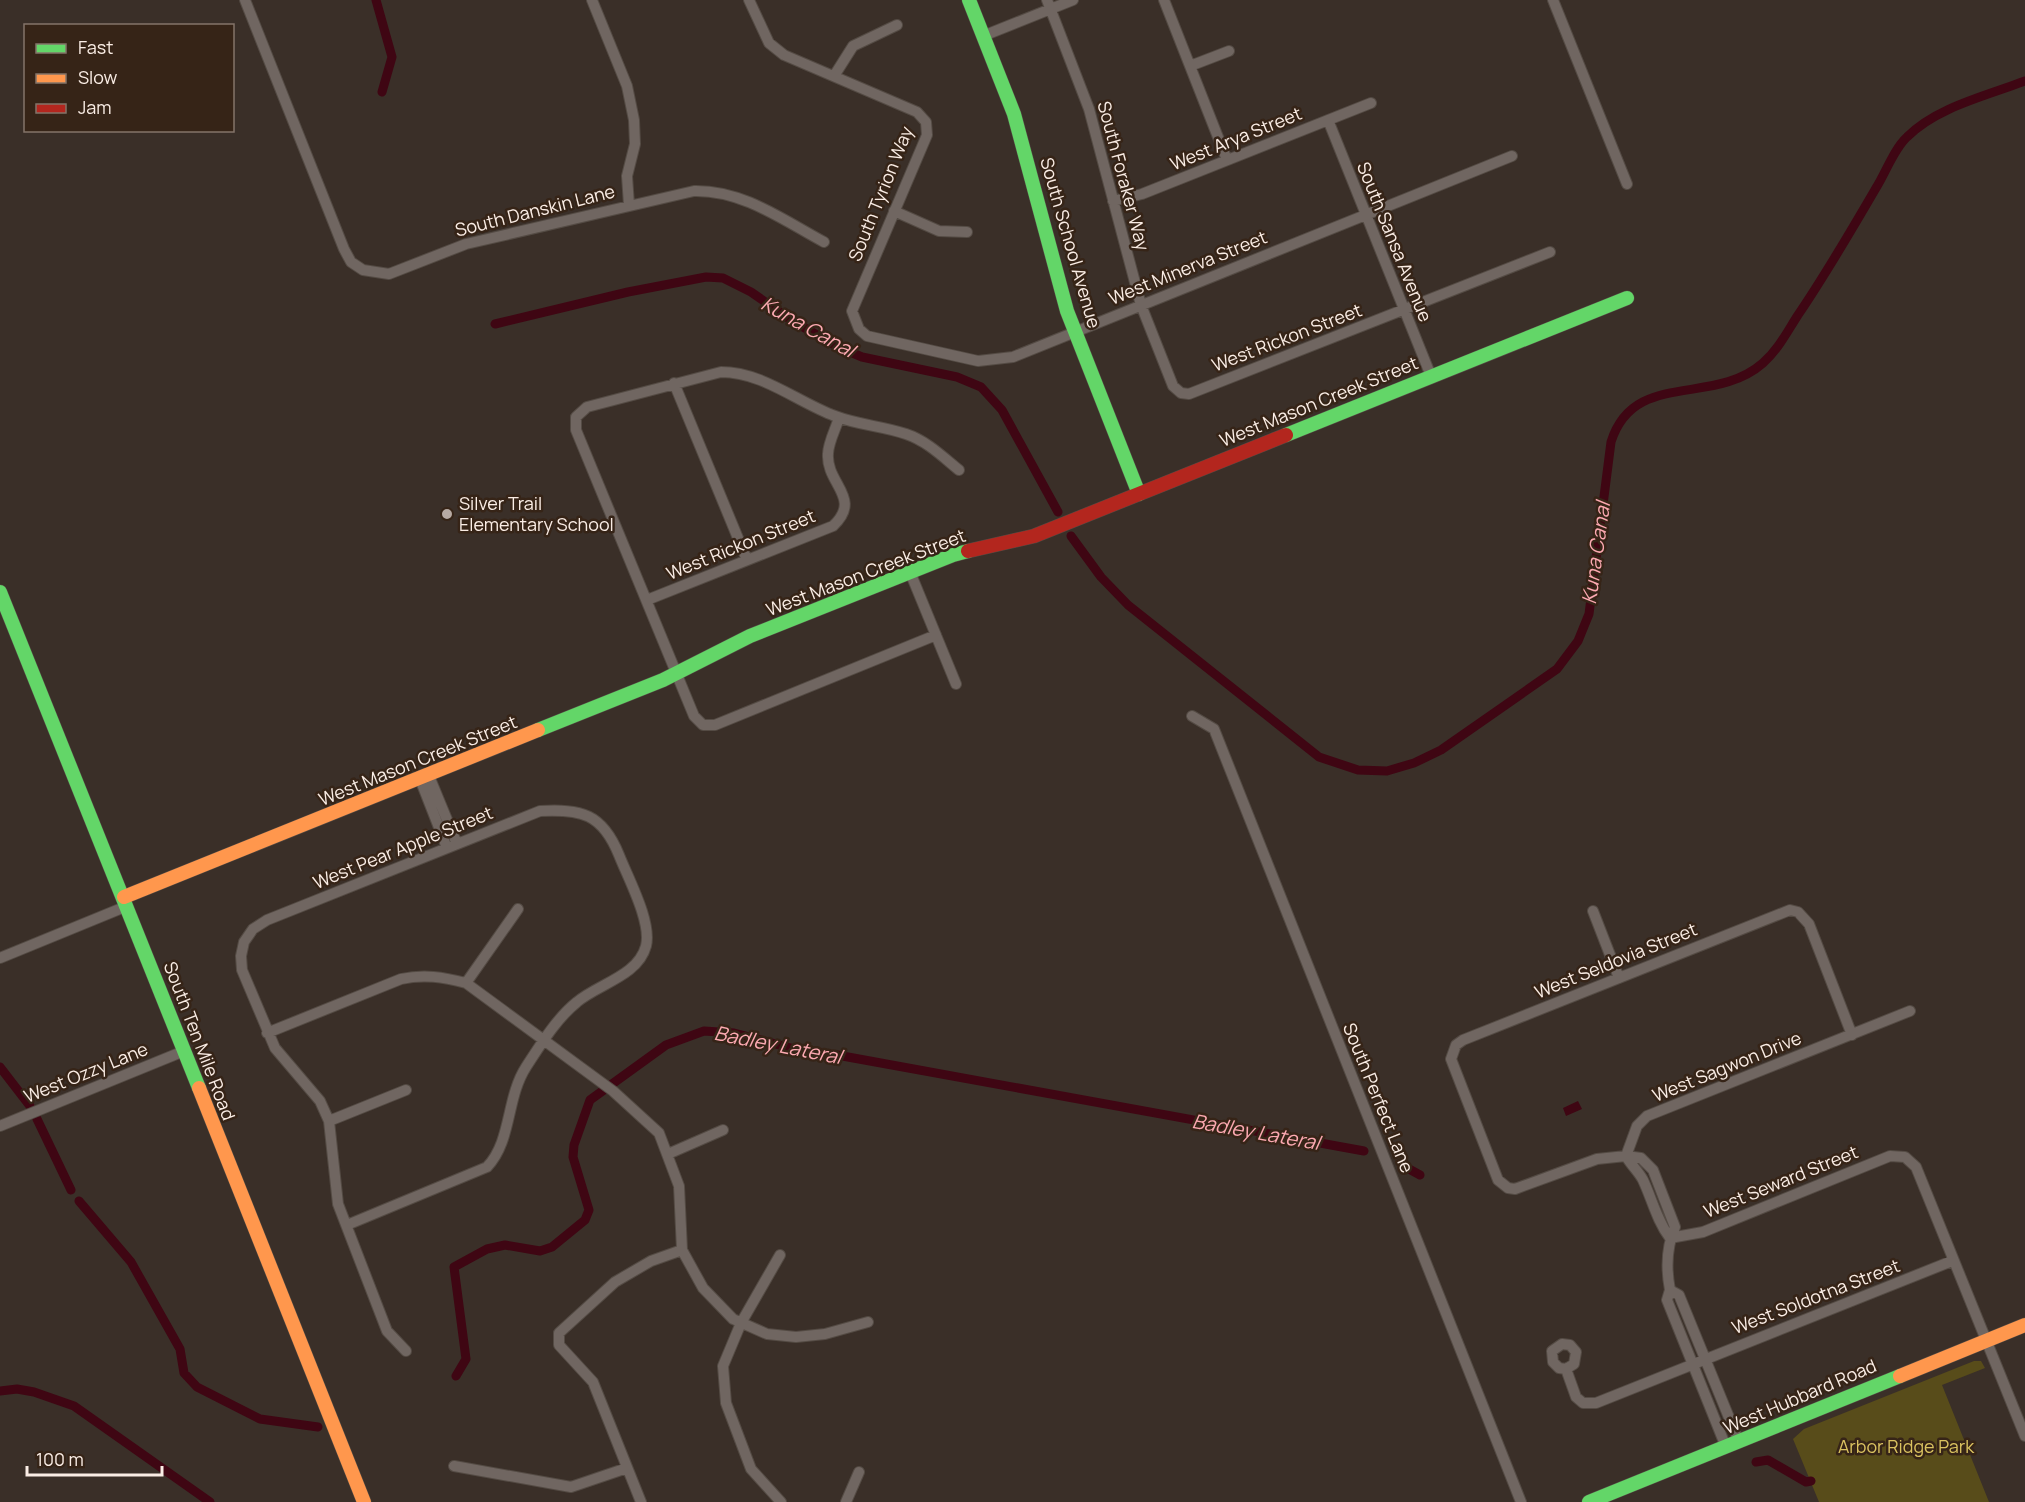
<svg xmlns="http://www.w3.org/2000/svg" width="2025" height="1502" viewBox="0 0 2025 1502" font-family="Manrope,sans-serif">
	<rect width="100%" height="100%" fill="#3a2f28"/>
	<path fill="#584c1a" d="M1974 1361H1981L1985 1368 1942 1385 1989 1502H1819L1793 1439 1804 1429Z"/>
	<path fill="#3f0613" d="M1578 1101 1582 1109 1566 1116 1563 1108Z"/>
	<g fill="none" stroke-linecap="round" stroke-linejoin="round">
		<path stroke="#3f0613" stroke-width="9" d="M376 0 392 57 382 92
			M495 324 628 292 706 277 723 278 751 292 791 320 836 346 862 357 957 377 981 387 1002 410 1058 512
			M1071 536 1101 577 1128 605 1319 757 1358 770 1387 771 1414 763 1441 750 1557 669 1578 641 1589 614 1611 442C1634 369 1713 407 1763 363 1778 350 1787 332 1798 315 1826 274 1851 231 1876 188 1886 172 1894 149 1907 137 1937 107 1986 96 2025 81
			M0 1067 30 1106
			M37 1119 71 1190
			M1409 1169 1420 1175
			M79 1201 131 1262 180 1349 184 1373 197 1387 260 1419 318 1427
			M456 1376 466 1359 454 1267 487 1249 505 1245 540 1251 552 1247 585 1220 589 1210 573 1157 574 1145 590 1100 666 1045 704 1031 734 1033 802 1051 837 1055 1364 1151
			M0 1391 17 1389 34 1392 74 1406 210 1502
			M1756 1462 1768 1460 1806 1482 1811 1481"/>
		<g stroke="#544b44" stroke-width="12">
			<path id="street" d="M245 0 344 249 351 262 363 270 389 274 466 244 694 191C743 190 783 220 824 242
				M592 0 627 86 634 120 635 144 627 176 629 205
				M749 0 769 43 784 55 917 112 926 122 927 135 852 311 859 329 867 336 978 361 1013 357 1512 156
				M1047 0 1089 109 1141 305 1173 386 1181 393 1189 394 1550 252
				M1164 0 1227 160
				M1553 0 1627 184
				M983 36 1073 0
				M1190 66 1229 51
				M834 76 853 46 897 25
				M1328 120 1431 376
				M1113 201 1142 194 1371 103
				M894 211 939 231 967 232
				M674 383 747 560
				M910 572 956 684
				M647 600 833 526C863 498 826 484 828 454 828 443 836 428 839 418
				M936 635 715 725H703L694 716 576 430V417L587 407 721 372C763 372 797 402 835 416 858 425 883 426 906 434 927 441 943 457 959 470
				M1192 716 1214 729 1521 1502
				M429 776 457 844
				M420 779 447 848
				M1593 911 1619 978
				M0 958 127 906
				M466 983 518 909
				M267 1033 401 979C424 974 443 977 466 983L613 1091 659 1133 679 1186 682 1250 703 1288 733 1319 767 1334 796 1337 825 1334 868 1322
				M1852 1035 1809 924 1798 912 1790 910 1463 1040 1456 1045 1451 1059 1498 1180 1508 1188 1515 1189 1597 1159 1626 1156 1637 1126 1647 1116 1910 1011
				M329 1121 406 1090
				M0 1126 184 1051
				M668 1154 723 1130
				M347 1225 487 1167C512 1141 506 1098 526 1067 541 1044 556 1019 577 1002 598 984 638 976 646 946 652 922 628 878 619 855 602 813 581 809 540 811L267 920 253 929 244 942 241 956 242 970 275 1048 320 1101 329 1121 338 1204 387 1331 406 1351
				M1670 1238 1703 1232 1890 1156 1905 1157 1916 1167 2025 1436
				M1670 1238C1657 1221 1652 1199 1643 1180 1639 1172 1631 1165 1626 1156L1641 1158 1653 1170 1675 1227C1666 1248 1666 1269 1670 1290
				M780 1255 741 1323 723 1366 726 1403 751 1469 781 1502
				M1566 1369 1574 1364 1576 1352 1570 1345 1562 1344 1552 1351 1553 1362 1559 1368 1566 1369 1576 1397 1583 1403H1596L1952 1261
				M1726 1447 1667 1300 1670 1290 1679 1295 1739 1442
				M454 1466 571 1487 627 1468
				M641 1502 593 1382 559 1345V1333L615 1282 651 1261 682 1250
				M846 1502 859 1472"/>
		</g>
		<g stroke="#544b44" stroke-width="15">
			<path id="fast" d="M969 0 1014 114 1067 311 1139 494
				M1286 435 1627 298
				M0 592 199 1088
				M538 730 663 680 750 636 953 555 968 551
				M1589 1502 1900 1376"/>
		</g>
		<g stroke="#544b44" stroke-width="15">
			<path id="slow" d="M124 897 538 730
				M199 1088 364 1502
				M1900 1376 2025 1325"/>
		</g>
		<g stroke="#544b44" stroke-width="15">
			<path id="jam" d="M968 551 1034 536 1286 435"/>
		</g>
		<use href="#street" stroke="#706661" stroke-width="10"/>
		<use href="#fast" stroke="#63d668" stroke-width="14"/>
		<use href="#slow" stroke="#ff974d" stroke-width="14"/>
		<use href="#jam" stroke="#b3261e" stroke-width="14"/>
	</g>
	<circle fill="#b7aaa3" stroke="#362417" stroke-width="2" cx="447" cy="514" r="6"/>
	<g text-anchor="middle" stroke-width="5" stroke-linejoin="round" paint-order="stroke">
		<g font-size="18" fill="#faede5" stroke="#362417">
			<text transform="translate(1236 139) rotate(-22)" y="6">West Arya Street</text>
			<text transform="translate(1123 176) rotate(75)" y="6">South Foraker Way</text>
			<text transform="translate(881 194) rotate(-68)" y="6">South Tyrion Way</text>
			<text transform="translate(535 211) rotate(-14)" y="6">South Danskin Lane</text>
			<text transform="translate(1394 242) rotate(68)" y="6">South Sansa Avenue</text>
			<text transform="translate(1070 243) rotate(74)" y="6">South School Avenue</text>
			<text transform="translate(1188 268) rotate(-22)" y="6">West Minerva Street</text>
			<text transform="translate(1287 338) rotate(-21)" y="6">West Rickon Street</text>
			<text transform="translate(1319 402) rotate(-22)" y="6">West Mason Creek Street</text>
			<text transform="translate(741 545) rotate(-22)" y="6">West Rickon Street</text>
			<text transform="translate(866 573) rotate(-21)" y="6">West Mason Creek Street</text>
			<text transform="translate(418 761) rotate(-22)" y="6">West Mason Creek Street</text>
			<text transform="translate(403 848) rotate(-22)" y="6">West Pear Apple Street</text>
			<text transform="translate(1616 961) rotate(-22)" y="6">West Seldovia Street</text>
			<text transform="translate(199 1041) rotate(69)" y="6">South Ten Mile Road</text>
			<text transform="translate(1727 1067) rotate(-22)" y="6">West Sagwon Drive</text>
			<text transform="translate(86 1073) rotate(-22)" y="6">West Ozzy Lane</text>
			<text transform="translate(1378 1098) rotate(68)" y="6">South Perfect Lane</text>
			<text transform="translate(1781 1182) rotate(-22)" y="6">West Seward Street</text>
			<text transform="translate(1816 1297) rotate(-21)" y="6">West Soldotna Street</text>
			<text transform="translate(1800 1397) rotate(-23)" y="6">West Hubbard Road</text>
		</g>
		<g font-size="18" fill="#faede5" stroke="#362417" text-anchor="start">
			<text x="459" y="510">Silver Trail<tspan x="459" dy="21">Elementary School</tspan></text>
		</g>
		<g font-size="18" fill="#dac260" stroke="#362417">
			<text x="1906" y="1453">Arbor Ridge Park</text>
		</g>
		<g font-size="20" font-style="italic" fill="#fca9b1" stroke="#362417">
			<text transform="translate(808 327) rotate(29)" y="7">Kuna Canal</text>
			<text transform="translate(1596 553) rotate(-82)" y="7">Kuna Canal</text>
			<text transform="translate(778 1045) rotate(11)" y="7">Badley Lateral</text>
			<text transform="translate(1256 1132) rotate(10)" y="7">Badley Lateral</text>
		</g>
	</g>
	<rect x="24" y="24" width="210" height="108" fill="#362417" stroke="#847469" stroke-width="1.5"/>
	<rect x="36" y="44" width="30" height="9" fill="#63d668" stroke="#847469" stroke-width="1.5"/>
	<text x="78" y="54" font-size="18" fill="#faede5">Fast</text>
	<rect x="36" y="74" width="30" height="9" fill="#ff974d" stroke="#847469" stroke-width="1.5"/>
	<text x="78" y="84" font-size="18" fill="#faede5">Slow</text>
	<rect x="36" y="104" width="30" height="9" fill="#b3261e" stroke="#847469" stroke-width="1.5"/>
	<text x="78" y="114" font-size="18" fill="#faede5">Jam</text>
	<path d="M27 1466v9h135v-9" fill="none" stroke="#faede5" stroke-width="3"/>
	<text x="36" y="1466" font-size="18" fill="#faede5" stroke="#362417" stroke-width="4.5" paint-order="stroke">100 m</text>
</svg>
